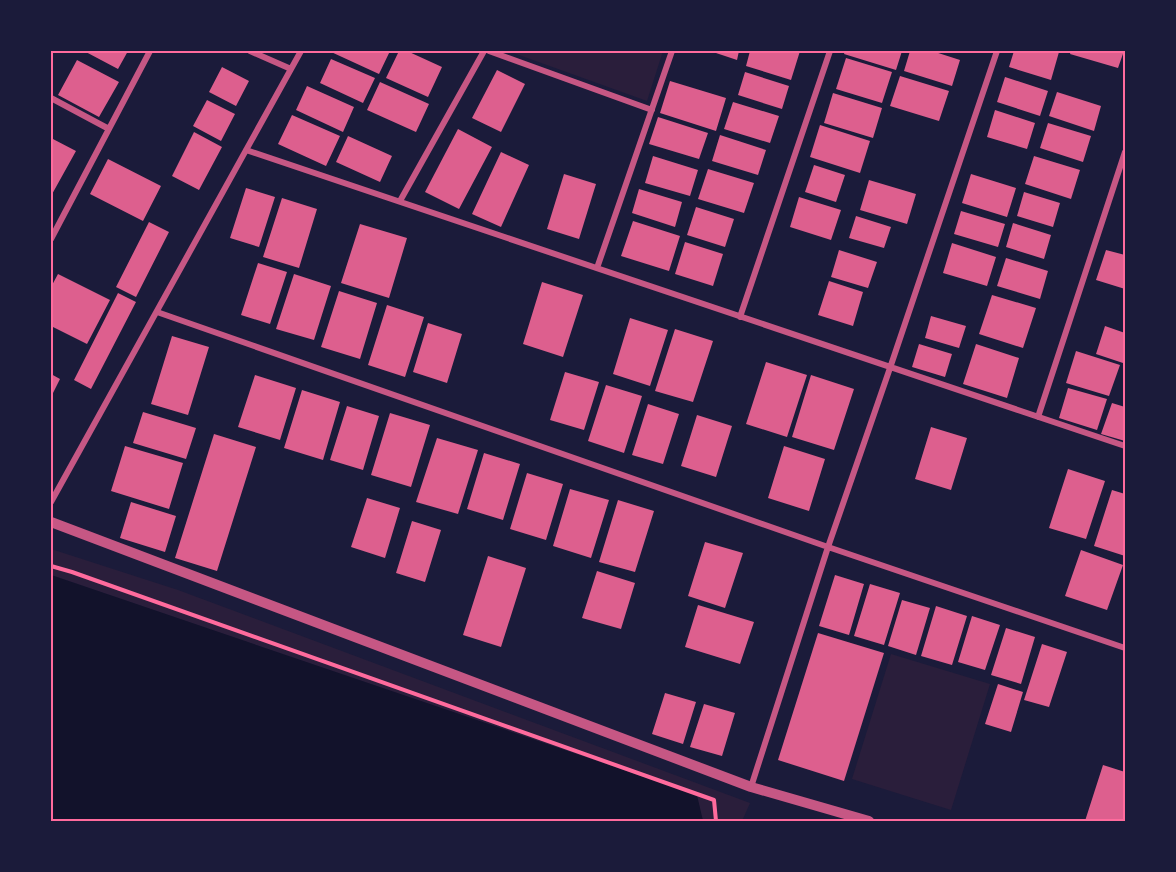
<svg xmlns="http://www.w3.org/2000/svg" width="1176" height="872" viewBox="0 0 1176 872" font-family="Spectral,serif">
	<rect width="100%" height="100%" fill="#1b1b3a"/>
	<path fill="#2a1e3b" d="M508 51H663L647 101Z
		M51 549 178 590 750 803 742 821H703L696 795 51 575Z
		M891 654 990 684 951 810 852 779Z"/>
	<path fill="#12122b" d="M51 575 697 795 703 821H51Z"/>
	<path fill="#dd5f8e" d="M84 51H128L118 69Z
		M329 51H390L379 74Z
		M399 51H407L442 67 428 97 386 78Z
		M710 51H739L737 60Z
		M750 51H800L791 80 746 66Z
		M845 51H902L896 70 844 54Z
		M910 51H932L960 60 952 86 904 71Z
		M1014 51 1059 52 1051 80 1009 67Z
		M1071 51H1124L1118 68 1070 54Z
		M846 58 892 72 882 103 836 89Z
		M331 59 375 78 363 103 320 83Z
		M77 60 119 82 99 117 58 95Z
		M222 67 249 81 236 106 209 92Z
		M497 70 525 84 501 132 472 118Z
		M745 72 789 86 782 109 738 95Z
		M900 76 949 91 939 121 890 106Z
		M1005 77 1048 91 1040 116 997 102Z
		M670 81 726 98 716 131 660 113Z
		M380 82 429 104 416 132 367 110Z
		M307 86 354 107 343 132 296 110Z
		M1057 92 1101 106 1094 131 1049 116Z
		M833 93 882 108 873 138 824 123Z
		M207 100 235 114 221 141 193 126Z
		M733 102 779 116 770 143 724 129Z
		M995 110 1035 123 1027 149 987 137Z
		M292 115 340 136 326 166 278 144Z
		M658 117 708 133 699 159 649 144Z
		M1048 123 1091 136 1083 162 1040 148Z
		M820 125 870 141 860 173 810 157Z
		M458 129 492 147 459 209 425 192Z
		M194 132 222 147 199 190 172 176Z
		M720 135 766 150 758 175 712 161Z
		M348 136 392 156 380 182 336 162Z
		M51 138 76 151 51 196Z
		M501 152 529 165 501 227 472 214Z
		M653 156 698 170 690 196 645 183Z
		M1034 156 1080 170 1071 199 1025 184Z
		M108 159 161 186 143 221 90 194Z
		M814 165 845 175 836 202 805 192Z
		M708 169 754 183 744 213 698 199Z
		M564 174 596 184 579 239 547 229Z
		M971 174 1016 188 1007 217 962 203Z
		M869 180 916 194 907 224 860 210Z
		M246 188 275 197 259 247 230 238Z
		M639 189 682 202 675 227 632 213Z
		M1024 192 1060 203 1053 227 1017 216Z
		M799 197 841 210 831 240 790 227Z
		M282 198 317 209 299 268 263 257Z
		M696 207 734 219 725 247 687 235Z
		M961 211 1005 224 998 247 954 234Z
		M856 216 891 227 884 248 849 238Z
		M633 221 680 236 669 271 621 256Z
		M149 222 169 232 136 297 116 287Z
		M1013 223 1051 235 1044 259 1006 247Z
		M360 224 407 238 389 298 341 283Z
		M685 242 723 254 713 286 675 274Z
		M952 243 996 257 987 286 943 273Z
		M839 250 877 262 868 288 831 277Z
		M1106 250 1125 255V289L1096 280Z
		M1006 258 1048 271 1040 299 997 286Z
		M258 263 287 272 270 324 241 315Z
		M58 274 110 300 87 344 51 326V287Z
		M294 274 331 286 314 340 276 329Z
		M829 281 863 292 853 326 818 315Z
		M542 282 583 295 563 357 523 344Z
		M339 291 377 303 360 359 321 347Z
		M118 293 136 302 91 389 74 380Z
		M992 295 1036 308 1023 348 979 334Z
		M387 305 424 317 405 377 368 365Z
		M931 316 966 326 959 348 925 338Z
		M630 318 668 330 650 386 613 374Z
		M428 323 462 334 447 383 413 372Z
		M1105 326 1125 333V356L1123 363 1096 354Z
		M675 329 713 341 693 402 655 391Z
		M172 336 209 347 188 415 151 404Z
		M919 344 952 354 945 377 912 367Z
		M976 344 1019 358 1007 398 963 384Z
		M1076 351 1120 365 1109 396 1066 383Z
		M766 362 807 375 787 437 746 424Z
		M565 372 599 382 584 430 550 420Z
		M51 374 60 379 51 397Z
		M255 375 296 388 280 440 238 427Z
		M811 375 854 389 834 450 792 437Z
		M606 385 642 396 624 453 588 441Z
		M1068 388 1107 399 1097 430 1059 418Z
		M302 390 340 402 323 460 284 448Z
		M1112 403 1125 407V441L1101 434Z
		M648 404 679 414 663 464 632 455Z
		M347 406 379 416 363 470 330 460Z
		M143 412 196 428 186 459 133 443Z
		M390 413 430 425 411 487 371 475Z
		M697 415 732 426 716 477 681 466Z
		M931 427 967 438 951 490 915 479Z
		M214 434 256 447 217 571 175 558Z
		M437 438 478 450 458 514 416 502Z
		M125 446 183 463 169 509 111 491Z
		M784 446 825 459 809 511 768 498Z
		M484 453 520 464 503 520 467 509Z
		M1068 469 1105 481 1086 539 1049 528Z
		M527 473 563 484 546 540 510 529Z
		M570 489 609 500 591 558 553 546Z
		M1112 490 1125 494V556L1094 546Z
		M367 498 400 508 385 558 351 547Z
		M618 500 654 511 635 572 599 562Z
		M131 502 176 516 165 552 120 538Z
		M412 521 441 530 425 582 396 573Z
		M705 542 743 553 725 608 688 596Z
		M1081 550 1123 565 1107 610 1065 596Z
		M488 556 526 568 501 647 463 635Z
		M597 571 635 583 621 629 582 618Z
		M835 575 864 584 849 635 819 626Z
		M870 584 900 593 884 645 854 636Z
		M902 600 930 608 916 655 888 646Z
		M698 605 754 622 740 664 685 647Z
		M936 606 967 616 952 665 921 656Z
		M972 616 1000 625 985 670 958 662Z
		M1006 628 1035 637 1021 684 991 675Z
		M818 633 884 653 844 781 778 760Z
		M1042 644 1067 652 1049 707 1024 700Z
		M998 684 1023 692 1011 732 985 724Z
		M665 693 696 702 683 744 652 734Z
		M704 704 735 713 722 756 690 747Z
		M1103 765 1125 772V821H1085Z"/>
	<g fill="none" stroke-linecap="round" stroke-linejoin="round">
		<path stroke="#ff6b9d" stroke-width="4" d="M51 566 72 572 714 800 716 821"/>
		<path stroke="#c65784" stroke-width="6" d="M250 51 291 69
			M489 51 652 110
			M51 98 109 129
			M246 150 1125 446
			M400 201 484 51
			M51 239 150 51
			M597 268 672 51
			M157 312 828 547 1125 648
			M740 317 830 51
			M1038 417 1125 152
			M51 502 301 51
			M751 787 828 547 890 368 997 51"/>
		<path stroke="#c65784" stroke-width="10" d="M51 522 751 787 869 821"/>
	</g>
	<rect width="1176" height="872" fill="none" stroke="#1b1b3a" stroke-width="105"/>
	<rect x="52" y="52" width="1072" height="768" fill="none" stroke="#ff6b9d" stroke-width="2"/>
</svg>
